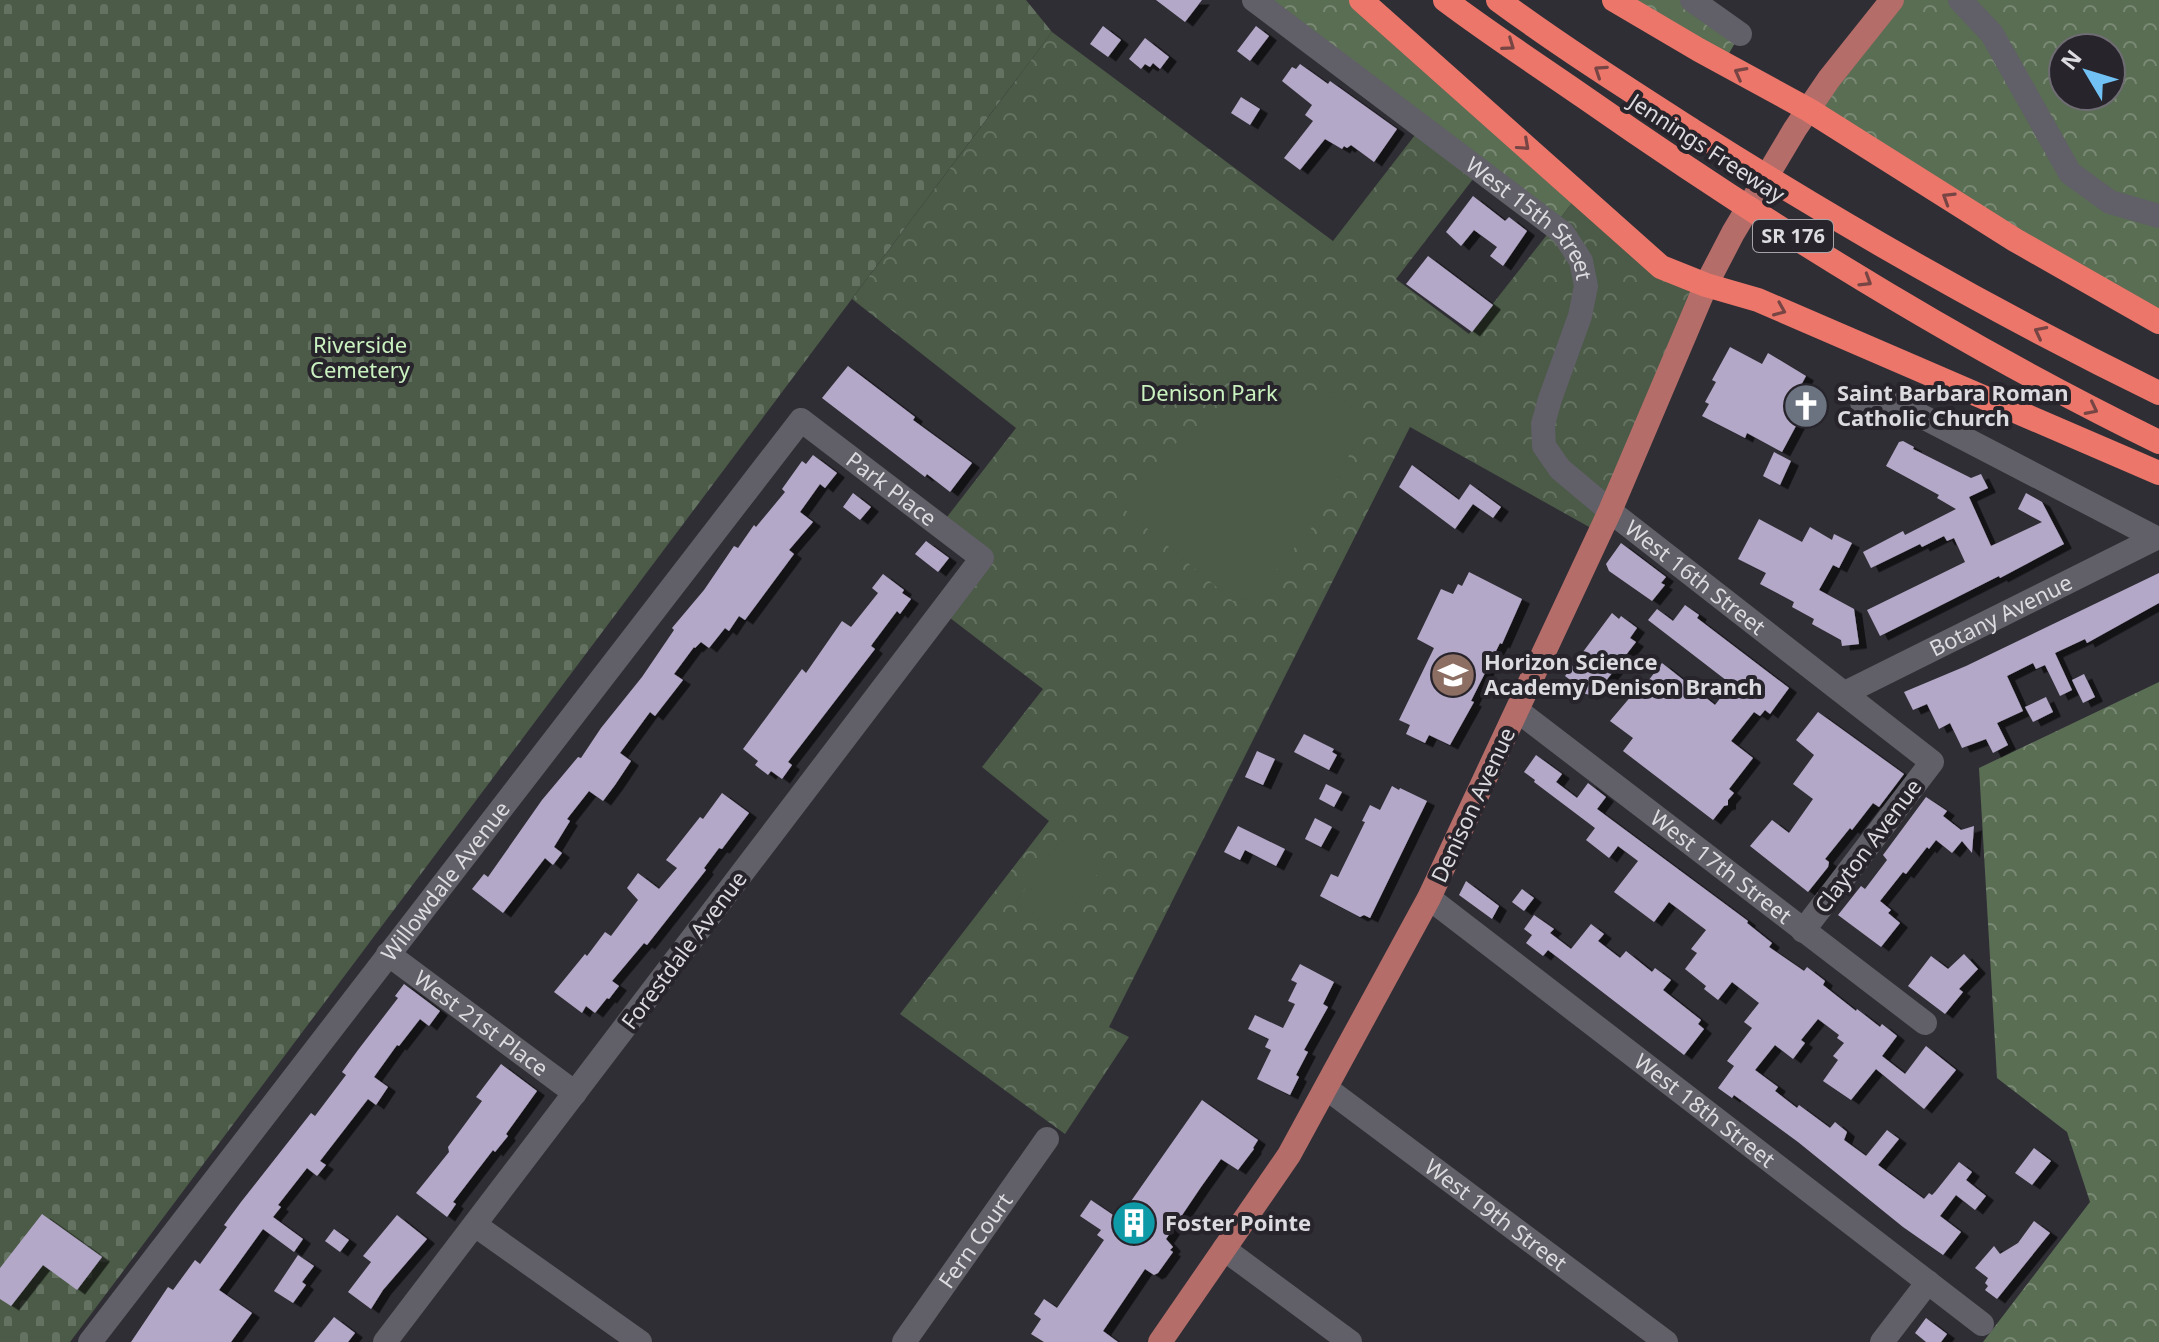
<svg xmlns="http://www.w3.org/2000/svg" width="2159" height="1342" viewBox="0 0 2159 1342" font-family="'Noto Sans',sans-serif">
	<defs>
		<pattern id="forest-crowns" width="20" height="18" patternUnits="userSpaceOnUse" patternTransform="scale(2)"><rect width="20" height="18" fill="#5a6e54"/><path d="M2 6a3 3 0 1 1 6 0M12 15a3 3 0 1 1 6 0" fill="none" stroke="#798974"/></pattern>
		<pattern id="cemetery-stones" width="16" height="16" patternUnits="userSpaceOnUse" patternTransform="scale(2)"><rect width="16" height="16" fill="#4b5b47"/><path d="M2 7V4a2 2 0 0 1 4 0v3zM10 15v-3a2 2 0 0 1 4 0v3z" fill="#647261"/></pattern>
		<pattern id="park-crowns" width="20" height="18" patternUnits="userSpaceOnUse" patternTransform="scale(2)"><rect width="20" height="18" fill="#4b5b47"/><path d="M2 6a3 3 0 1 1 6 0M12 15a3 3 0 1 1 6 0" fill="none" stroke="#647261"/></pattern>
		<filter id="shadow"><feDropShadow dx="8" dy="4.5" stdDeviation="0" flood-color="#0009"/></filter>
	</defs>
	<rect width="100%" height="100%" fill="#302e35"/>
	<path fill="url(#forest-crowns)" fill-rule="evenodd" d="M1254 0H1361L1579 194 1554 226Z
		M1630 0H1692L1740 34 1723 64Z
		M1892 0H2159V322L1809 110ZM2063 48H2111V96H2063Z
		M2159 682V1342H1983L2090 1202 2067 1132 1997 1078 1979 768Z"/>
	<path fill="url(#cemetery-stones)" d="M0 0H1026L1052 32 70 1342H0Z"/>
	<path fill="url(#park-crowns)" d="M1052 32 1333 241 1422 126 1480 170 1396 279 1469 334 1579 194 1706 285 1600 533 1410 427 1109 1027 1129 1037 1065 1134 900 1014 1049 821 982 767 1043 689 941 611 982 558 940 526 1016 428 852 299Z"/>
	<path fill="#4b5b47" d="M1271 392C1309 392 1341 390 1367 421L1312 527 1254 596 1233 601 1123 508C1154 453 1209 408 1271 392Z
		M1061 840 1101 869 1055 931 1016 902Z"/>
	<path fill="#b3a8c7" filter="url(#shadow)" d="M1156 0H1202L1185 22Z
		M1103 26 1121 40 1108 57 1090 44Z
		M1256 26 1269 36 1250 61 1237 51Z
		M1145 38 1169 57 1160 69 1153 63 1150 67 1145 64 1141 69 1129 59Z
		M1300 64 1328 84 1330 81 1397 129 1374 162 1351 145 1347 148 1344 146 1342 149 1325 139 1300 170 1284 158 1313 121 1305 115 1312 105 1282 81 1292 67 1296 69Z
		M1241 97 1260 109 1250 125 1231 113Z
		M1473 196 1505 221 1509 217 1527 231 1503 266 1490 256 1497 247 1474 230 1461 246 1446 232Z
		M1428 256 1493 305 1472 332 1406 284Z
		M1730 347 1762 364 1768 353 1806 376 1798 391 1811 398 1782 452 1747 433 1745 438 1702 416 1709 404 1705 402 1716 382 1712 380Z
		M848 366 915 417 913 420 972 463 950 492 927 474 925 477 822 398Z
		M1903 441 1914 447 1913 449 1971 478 1981 474 1988 488 1969 497 1991 546 2042 522 2018 509 2026 493 2042 502 2064 544 2000 578 1999 576 1880 636 1867 610 1965 562 1954 538 1947 541 1944 536 1922 547 1920 544 1871 568 1863 552 1903 531 1905 535 1956 509 1937 498 1939 495 1886 466 1899 442Z
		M1774 452 1791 461 1780 485 1763 476Z
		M813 455 837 473 825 488 820 484 800 512 813 522 789 550 794 554 745 620 739 616 729 631 725 628 709 648 701 642 695 648 694 647 674 674 683 680 655 716 650 712 620 753 631 761 615 785 603 801 589 791 567 819 570 821 554 847 562 853 553 865 545 858 503 913 472 889 484 874 488 877 542 800 578 757 581 758 601 728 642 677 674 630 672 628 704 590 734 546 738 548 754 525 756 527 785 492 782 489 802 461 806 464Z
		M1412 465 1459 500 1470 484 1501 507 1493 518 1473 504 1455 529 1399 487Z
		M853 493 871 507 860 520 843 507Z
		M1759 519 1802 542 1810 527 1832 540 1834 534 1852 543 1839 568 1833 565 1819 590 1854 609 1859 644 1842 646 1841 640 1812 624 1814 619 1792 607 1794 602 1760 584 1766 573 1738 559Z
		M926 541 949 558 938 572 915 554Z
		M1621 543 1666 577 1661 583 1665 585 1652 601 1609 571 1606 564Z
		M1469 572 1522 599 1502 644 1500 643 1471 701 1474 702 1450 745 1429 735 1425 743 1406 734 1410 725 1399 720 1434 648 1417 639 1441 589 1453 594 1458 584 1462 586Z
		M2159 573V603L2087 643 2085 639 2055 653 2072 690 2060 696 2045 665 2036 669 2033 663 2007 676 2023 711 1997 723 2008 745 1993 753 1986 739 1962 748 1950 723 1939 729 1927 704 1913 710 1904 692 1966 666Z
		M883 574 904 590 902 593 911 599 900 614 897 611 873 643 871 646 875 649 788 762 792 765 782 779 771 771 768 775 755 765 758 761 743 749 802 669 806 673 842 621 851 627 878 593 872 588Z
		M1685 605 1699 615 1697 618 1789 688 1770 714 1765 710 1760 716 1754 712 1731 741 1753 758 1729 789 1734 793 1728 800V805L1724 806 1713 820 1623 751 1633 738 1610 721 1638 688 1641 690 1662 663 1715 705 1731 684 1648 620 1657 609 1673 621Z
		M1612 613 1619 619 1621 616 1637 628 1630 638 1636 642 1602 686 1599 684 1590 695 1582 693V689L1565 676Z
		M2084 674 2095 697 2083 703 2072 680Z
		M2046 697 2053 712 2033 722 2025 707Z
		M1818 712 1904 774 1879 807 1873 803 1852 830 1850 828 1825 859 1829 862 1828 867 1808 892 1750 846 1772 820 1789 833 1813 799 1793 784 1814 755 1796 740Z
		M1304 734 1334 749 1332 752 1337 755 1329 770 1294 752Z
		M1257 751 1275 759 1263 785 1245 777Z
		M1536 755 1562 774 1556 782 1577 798 1588 783 1606 797 1597 809 1748 921 1747 923 1772 943 1769 947 1804 971 1807 967 1825 981 1823 985 1856 1011 1857 1009 1880 1027 1882 1024 1897 1036 1882 1056 1905 1074 1926 1046 1956 1070 1924 1109 1876 1069 1851 1100 1823 1081 1838 1060 1833 1056 1844 1043 1837 1038 1839 1035 1818 1019 1801 1040 1805 1043 1793 1059 1775 1045 1755 1070 1778 1087 1775 1091 1797 1108 1799 1105 1830 1128 1835 1122 1847 1132 1844 1140 1866 1156 1887 1130 1899 1139 1878 1165 1924 1199 1929 1193 1932 1195 1935 1192 1959 1162 1972 1172 1966 1180 1986 1196 1975 1210 1956 1195 1940 1216 1961 1232 1943 1255 1903 1227 1798 1142 1734 1095 1732 1098 1718 1088 1734 1066 1727 1061 1752 1028 1744 1022 1759 1003 1732 982 1718 1000 1704 989 1706 986 1685 969 1697 953 1691 949 1706 930 1669 902 1654 922 1614 892 1638 861 1618 846 1609 858 1586 840 1595 828 1534 782 1535 780 1524 772Z
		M1326 784 1342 792 1334 807 1319 799Z
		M1392 786 1399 790 1400 788 1427 801 1370 918 1364 915 1360 917 1320 896 1331 874 1338 877 1365 822 1362 821 1370 805 1380 810Z
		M722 793 749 813 722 849 719 848 704 868 706 870 647 945 644 943 612 981 619 986 609 999 607 998 595 1013 586 1006 582 1013 554 992 585 954 587 956 605 932 611 936 638 900 627 888 638 873 659 889 677 868 666 860 700 817 703 819Z
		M1926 797 1947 811 1943 816 1961 830 1974 826 1972 853 1962 841 1952 853 1936 840 1929 849 1927 847 1906 874 1903 872 1880 901 1891 910 1888 913 1900 923 1881 947 1838 915 1861 886 1865 889 1887 860 1883 855Z
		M1315 818 1332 827 1321 847 1305 839Z
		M1238 826 1285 849 1276 866 1245 850 1240 860 1224 852Z
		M1466 881 1499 906 1492 919 1459 895Z
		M1522 889 1534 898 1524 911 1512 902Z
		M1534 915 1554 929 1550 933 1571 949 1591 924 1604 934 1598 941 1620 958 1626 951 1652 972 1655 968 1671 980 1663 990 1701 1020 1698 1024 1704 1029 1684 1055 1548 950 1543 956 1526 943 1532 935 1524 929Z
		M1964 954 1978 969 1959 989 1963 992 1945 1014 1908 986 1931 956 1948 969Z
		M1300 964 1334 982 1323 1004 1328 1007 1304 1050 1308 1052 1296 1075 1299 1077 1290 1095 1257 1079 1271 1050 1265 1047 1269 1039 1248 1029 1255 1015 1283 1028 1295 1004 1288 1001 1297 983 1291 980Z
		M404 984 440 1011 429 1026 420 1019 399 1046 397 1045 374 1077 388 1087 376 1105 368 1099 320 1161 326 1165 317 1176 307 1168 278 1205 281 1207 273 1217 303 1239 294 1252 263 1229 219 1290 252 1313 231 1342H131L168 1287 173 1290 195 1260 200 1264 227 1227 224 1225 241 1202 311 1113 315 1116 346 1075 342 1072 358 1050 398 998 395 996Z
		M501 1064 537 1091 506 1134 508 1136 495 1152 493 1150 453 1202 456 1204 447 1217 416 1193 449 1152 448 1147 482 1101 476 1097Z
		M1202 1100 1258 1140 1253 1148 1254 1149 1238 1170 1221 1159 1201 1187 1166 1239 1173 1247 1170 1250 1173 1252 1158 1273 1154 1275 1145 1269 1103 1331 1118 1342H1044L1031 1334 1041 1319 1034 1314 1044 1299 1057 1308 1104 1240 1097 1235 1101 1230 1080 1216 1091 1200 1113 1215 1116 1210 1122 1214Z
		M2034 1148 2051 1161 2032 1185 2015 1173Z
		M42 1214 102 1257 77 1290 43 1265 11 1306 0 1299V1268Z
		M397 1215 427 1239 383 1290 371 1309 348 1292 371 1262 363 1256Z
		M2034 1221 2050 1233 1997 1299 1985 1290 1988 1286 1985 1283 1988 1278 1975 1268 1994 1246 2000 1254 2018 1243Z
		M334 1229 349 1240 340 1252 325 1241Z
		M298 1255 314 1266 302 1282 306 1285 293 1303 274 1291Z
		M334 1317 355 1333 348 1342H314Z
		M1926 1318 1947 1334 1941 1342H1926L1915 1333Z"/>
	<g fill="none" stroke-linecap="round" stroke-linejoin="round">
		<g stroke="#615f67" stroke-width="24">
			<path id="s1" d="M1254 0 1563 233 1581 261 1586 286 1580 316 1550 399 1543 424 1544 446 1560 469 1610 511 1932 762 1803 931"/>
			<path d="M1692 0 1740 34"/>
			<path d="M1960 0 1992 34 2070 173 2110 202 2159 216"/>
			<path d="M1862 403 1900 405 2156 538"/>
			<path id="s2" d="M1845 693 2156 538"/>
			<path id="s3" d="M1518 711 1925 1023"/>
			<path id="s4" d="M1429 898 1982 1324"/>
			<path id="s5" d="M388 954 575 1093"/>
			<path id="s6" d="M1326 1088 1666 1342"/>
			<path d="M475 1225 640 1342"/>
			<path d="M1224 1249 1350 1342"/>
			<path id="s7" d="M90 1342 801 420 982 558 385 1342"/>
			<path id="s8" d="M904 1342 1047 1139"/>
			<path d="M1882 1342 1928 1282"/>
		</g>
		<path stroke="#b46d69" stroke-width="24" d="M1160 1342 1289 1155 1429 898 1610 511 1706 285 1733 233 1795 129 1829 79 1892 0"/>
		<path stroke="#ec766a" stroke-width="24" d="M1361 0 1661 267 1706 285 1758 300 2159 473
			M1445 0C1490 34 1538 65 1584 97 1767 225 1958 344 2159 442
			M1498 0C1562 47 1628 89 1695 132 1845 227 1999 315 2159 393
			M1614 0 1699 50 1809 110 2015 240 2159 322"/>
	</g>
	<defs><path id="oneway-chevron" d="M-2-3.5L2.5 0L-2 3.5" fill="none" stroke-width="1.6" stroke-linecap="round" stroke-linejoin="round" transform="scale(2)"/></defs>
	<g stroke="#764544">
		<use href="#oneway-chevron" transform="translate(1509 45) rotate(35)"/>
		<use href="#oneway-chevron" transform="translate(1600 71) rotate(-146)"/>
		<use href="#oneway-chevron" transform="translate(1740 73) rotate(-152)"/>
		<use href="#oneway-chevron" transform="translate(1524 145) rotate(42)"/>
		<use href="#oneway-chevron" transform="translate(1948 198) rotate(-148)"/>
		<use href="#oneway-chevron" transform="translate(1866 281) rotate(32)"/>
		<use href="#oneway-chevron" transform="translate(1780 310) rotate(23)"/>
		<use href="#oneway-chevron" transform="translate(2040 332) rotate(-153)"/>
		<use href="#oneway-chevron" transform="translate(2092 409) rotate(27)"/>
	</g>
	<defs>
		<g id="church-disc" transform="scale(2.3)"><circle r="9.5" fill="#6b7280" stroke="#27242b"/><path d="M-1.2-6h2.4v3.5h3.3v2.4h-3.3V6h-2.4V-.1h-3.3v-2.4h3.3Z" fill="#fff"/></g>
		<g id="school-disc" transform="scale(2.3)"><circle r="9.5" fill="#8d6e63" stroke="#27242b"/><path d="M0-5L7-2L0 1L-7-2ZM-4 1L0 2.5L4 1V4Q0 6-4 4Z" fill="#fff"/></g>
		<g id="building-disc" transform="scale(2.3)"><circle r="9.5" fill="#0f9aa8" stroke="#27242b"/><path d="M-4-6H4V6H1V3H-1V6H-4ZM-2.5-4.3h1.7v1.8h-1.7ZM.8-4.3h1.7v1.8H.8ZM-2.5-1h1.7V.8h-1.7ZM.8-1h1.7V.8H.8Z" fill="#fff"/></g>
	</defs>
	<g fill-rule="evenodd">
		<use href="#church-disc" x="1806" y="406"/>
		<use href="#school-disc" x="1453" y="675"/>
		<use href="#building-disc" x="1134" y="1223"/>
	</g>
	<g text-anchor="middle" stroke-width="8" stroke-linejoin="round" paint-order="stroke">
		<rect fill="#27242b" stroke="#a6a4a9" stroke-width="2" x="1753" y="220" width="80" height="32" rx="6"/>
		<g font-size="20" font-weight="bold" fill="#dcdbdf">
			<text x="1793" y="243">SR 176</text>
		</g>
		<g font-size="22" fill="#dcdbdf" stroke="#27242b">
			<text transform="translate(1707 148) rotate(33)" y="8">Jennings Freeway</text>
			<text dy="8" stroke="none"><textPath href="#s1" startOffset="354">West 15th Street</textPath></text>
			<text dy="8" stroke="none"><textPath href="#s7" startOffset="1278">Park Place</textPath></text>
			<text dy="8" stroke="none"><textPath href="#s1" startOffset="814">West 16th Street</textPath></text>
			<text dy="8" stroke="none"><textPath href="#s2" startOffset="174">Botany Avenue</textPath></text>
			<text transform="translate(1473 805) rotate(-65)" y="8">Denison Avenue</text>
			<text transform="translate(1868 846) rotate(-53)" y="8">Clayton Avenue</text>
			<text dy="8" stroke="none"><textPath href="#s3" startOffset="256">West 17th Street</textPath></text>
			<text dy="8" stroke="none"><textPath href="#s7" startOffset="582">Willowdale Avenue</textPath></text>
			<text transform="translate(684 950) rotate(-53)" y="8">Forestdale Avenue</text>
			<text dy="8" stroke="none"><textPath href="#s5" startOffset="116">West 21st Place</textPath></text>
			<text dy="8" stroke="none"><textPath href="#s4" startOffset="348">West 18th Street</textPath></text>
			<text dy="8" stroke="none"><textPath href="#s6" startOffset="212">West 19th Street</textPath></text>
			<text dy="8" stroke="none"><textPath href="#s8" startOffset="124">Fern Court</textPath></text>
		</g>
		<g font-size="22" fill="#caf1c0" stroke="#27242b">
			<text x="360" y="353">Riverside<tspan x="360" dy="25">Cemetery</tspan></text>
			<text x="1209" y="401">Denison Park</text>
		</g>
		<g font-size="22" font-weight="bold" fill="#dcdbdf" stroke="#27242b" text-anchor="start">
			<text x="1837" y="401">Saint Barbara Roman<tspan x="1837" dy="25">Catholic Church</tspan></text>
			<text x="1484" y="670">Horizon Science<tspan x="1484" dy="25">Academy Denison Branch</tspan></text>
			<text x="1165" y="1231">Foster Pointe</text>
		</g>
	</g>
	<g transform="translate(2087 72) rotate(308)"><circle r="38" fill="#27242b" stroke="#6f6d73" stroke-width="2"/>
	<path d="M0-6L14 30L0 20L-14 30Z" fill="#71c1f5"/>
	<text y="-12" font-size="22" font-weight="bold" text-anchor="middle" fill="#dcdbdf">N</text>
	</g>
</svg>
